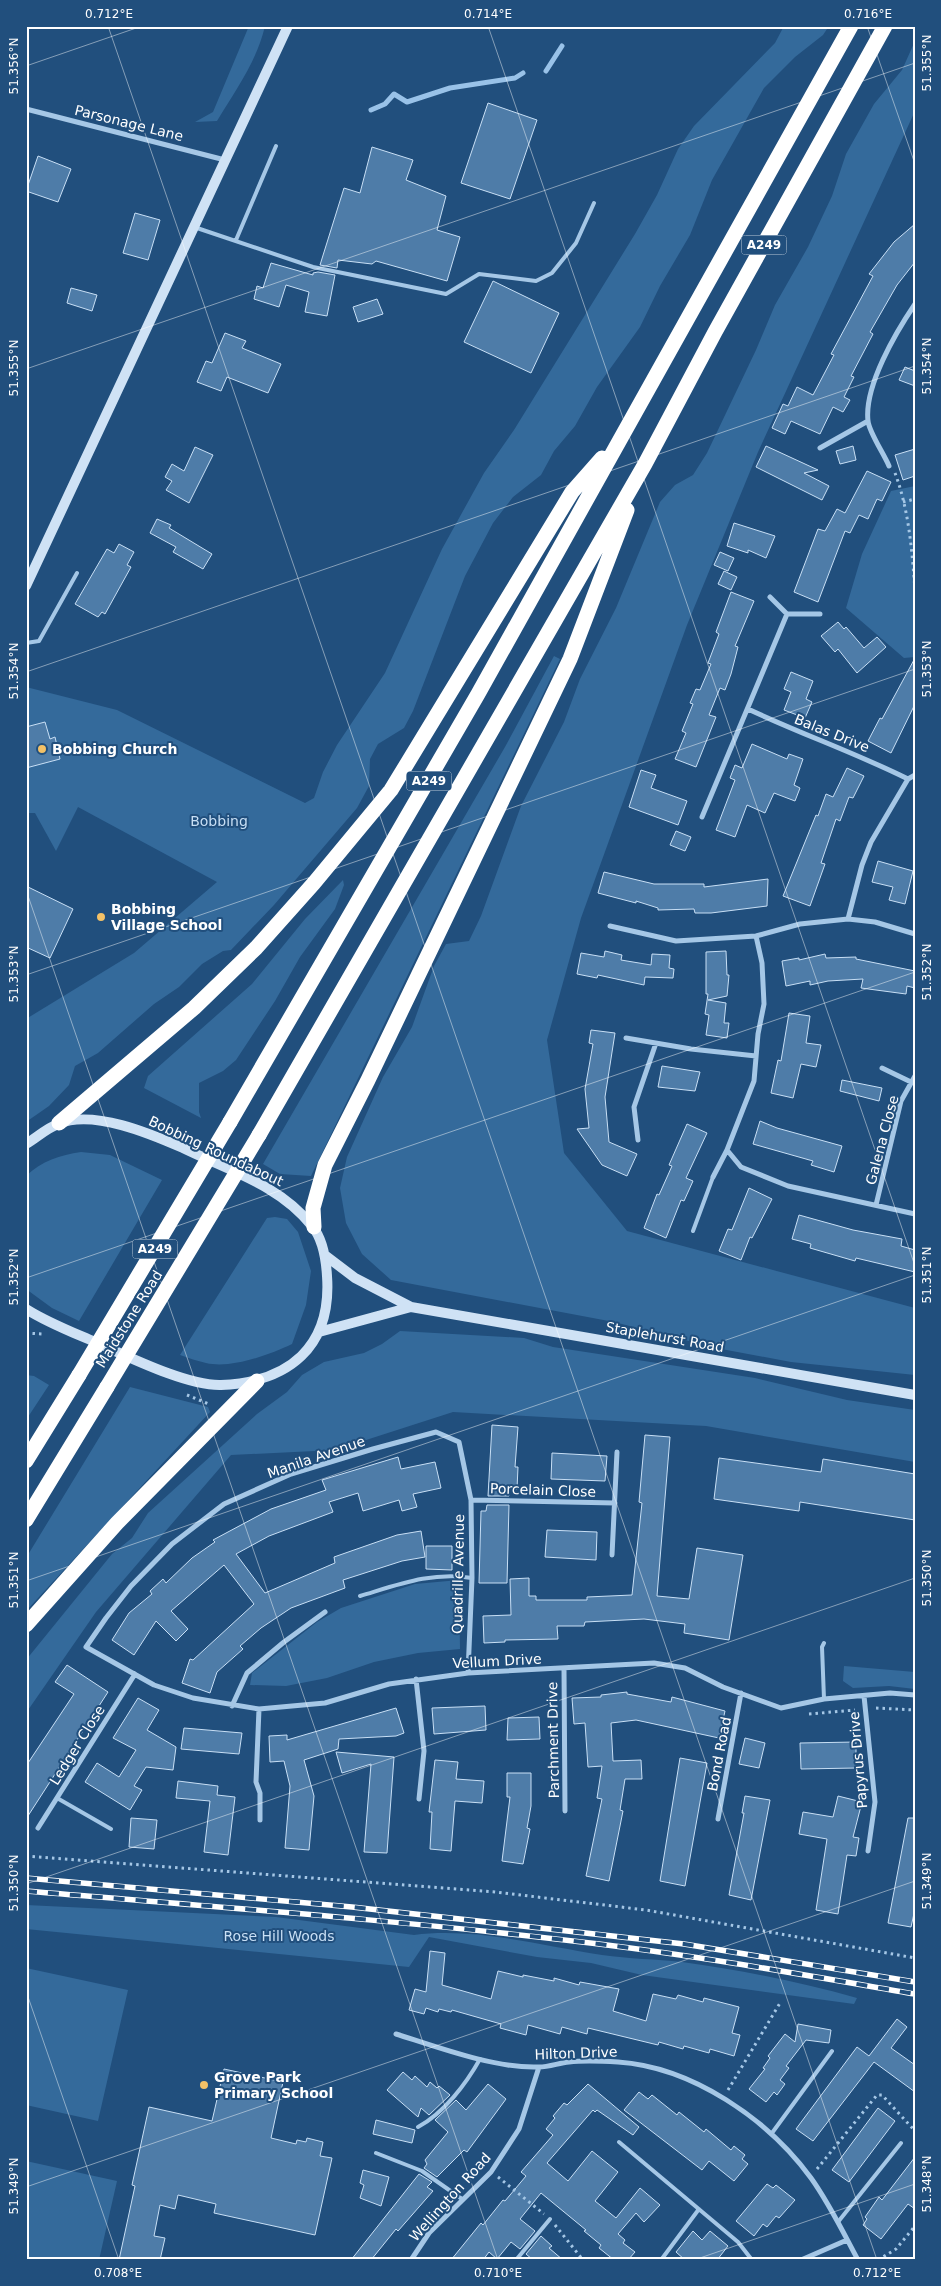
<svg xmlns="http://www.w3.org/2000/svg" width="941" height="2286" viewBox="0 0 941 2286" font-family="'DejaVu Sans',sans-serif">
	<rect width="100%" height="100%" fill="#214f7d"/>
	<path fill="#346a9b" d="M249 26H265C257 61 235 91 217 121L195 122 213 112Z
		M784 26H829L823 35 795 57 764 88 712 180 690 235 660 286 640 327 597 387 575 426 554 451 541 475 513 497 493 523 465 576 413 711 404 728 378 744 370 759 369 786 357 808 274 905 231 950 223 951 202 964 179 987 154 1004 98 1053 75 1066 69 1085 49 1106 26 1122V1050L29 1047 26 1019 134 953 217 882 78 807 56 851 35 813H26V687L117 710 305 803 314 798 323 772 337 745 385 673 442 549 484 473 514 430 635 234 657 195 678 149 694 126 775 43Z
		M915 41V111L758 452 687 625 581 918 547 1040 564 1153 627 1231 915 1308V1375L791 1362 716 1348 614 1322 391 1280 362 1254 346 1223 340 1188 347 1157 383 1077 412 1027 434 966 446 944 469 941 481 916 521 806 564 722 580 679 616 608 660 502 675 485 693 475 707 453 756 350 775 305 808 247 832 196 846 154 874 104 902 70Z
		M915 486V657L904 658 846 608 862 554 891 491Z
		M554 656 560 659 311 1176 280 1174 263 1164 505 747Z
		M343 880 344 885 335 909 300 957 275 1001 236 1060 223 1071 199 1083V1112L201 1118 144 1088 148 1076 252 984 305 919Z
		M81 1152 110 1155 162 1180 79 1321 52 1308 26 1289V1176C42 1161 60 1155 81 1152Z
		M275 1217 287 1219 298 1232 311 1271 306 1305 292 1344C269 1355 231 1369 206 1363 197 1361 189 1358 180 1355L267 1218Z
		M400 1331 524 1338 553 1347 755 1378 847 1400 915 1410V1462L706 1426 453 1412 335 1450 231 1455 96 1612 26 1713V1660L112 1554 132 1538 148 1513 257 1414 287 1392 302 1375 324 1362 364 1353 382 1344Z
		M26 1375 34 1376 49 1385 26 1420Z
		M130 1387 208 1407 210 1412 26 1611V1558Z
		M459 1580 460 1649 418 1653 374 1662 327 1678 286 1686 250 1685 252 1673 317 1622 341 1608 415 1584Z
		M844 1666 915 1672V1689L889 1686 853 1688 843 1681Z
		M26 1905 276 1917 414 1935C475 1927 543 1946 602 1955 629 1959 656 1959 682 1962 741 1970 800 1982 857 1998L854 2004 642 1975 591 1963 537 1957 429 1937 409 1967 26 1929Z
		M26 1968 128 1990 98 2121 26 2105Z
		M26 2161 117 2181 99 2260H26Z"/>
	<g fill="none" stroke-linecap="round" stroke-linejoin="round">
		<path stroke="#99c2e8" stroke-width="5" d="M546 71 562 46
			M371 110 385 104 394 94 407 102 450 88 515 78 523 73"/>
	</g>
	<path fill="#4e7ca8" stroke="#c8dff5" d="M488 103 537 120 510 199 461 183Z
		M372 147 413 160 406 180 446 196 437 230 460 237 447 281 376 261 372 264 338 260 337 268 320 265 344 188 360 193Z
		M38 156 71 169 58 202 26 191Z
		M135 213 160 220 148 260 123 253Z
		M915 224V262L897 285 870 332 873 334 851 376 854 377 844 397 850 400 843 412 833 407 820 434 791 421 785 434 772 428 783 404 788 406 797 387 813 395 834 355 831 354 873 276 869 274 894 242Z
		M271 263 313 275V273L318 272 335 275 327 316 305 312 309 292 286 285 279 307 254 299 257 286 263 288Z
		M493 281 559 313 531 373 464 342Z
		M71 288 97 295 92 311 67 303Z
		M377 299 383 314 358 322 353 307Z
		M225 333 246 341 242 348 281 364 268 393 227 377 221 391 197 382 206 361 212 363Z
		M905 367 915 371V386L899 380Z
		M766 446 818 470 804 473 829 486 822 500 756 467Z
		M853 446 856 460 840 464 836 451Z
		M195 447 213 455 189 503 166 490 172 481 165 477 172 464 184 471Z
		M915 449V476L903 480 895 455Z
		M867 471 891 482 882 501 877 499 868 519 859 515 850 533 845 531 818 602 794 592 818 529 825 531 837 509 845 513Z
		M157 519 171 525 169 528 212 554 203 569 173 552 176 547 150 533Z
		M734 523 775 536 766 558 748 550V553L727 546Z
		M119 544 134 552 127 565 131 567 105 614 102 612 98 617 75 604 107 549 114 553Z
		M720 552 734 558 728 571 714 565Z
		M724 571 737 577 731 590 718 584Z
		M731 592 754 601 735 646 738 647 731 674 725 690 720 688 709 715 716 717 696 767 675 759 686 733 682 731 693 704 690 703 696 689 700 690 711 664 708 663 719 634 716 632Z
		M838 622 844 629 846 627 864 648 877 637 886 647 857 673 838 649 835 652 821 636Z
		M915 658V704L891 753 868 741 880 718 882 719Z
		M791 672 813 681 806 699 812 702 805 718 784 710 791 692 784 689Z
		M45 722 50 739 55 737 60 759 26 768V727Z
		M752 744 787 759 789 754 803 759 794 785 800 788 795 801 774 793 765 813 747 805 735 837 716 830 735 780 730 778 735 765 742 768Z
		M847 768 864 776 853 798 849 797 840 821 836 819 821 863 825 864 810 906 783 896 816 815 818 816 826 794 833 797Z
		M641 770 656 775 651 788 687 801 678 825 629 807Z
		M676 831 691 837 685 851 670 845Z
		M878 861 913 871 905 904 889 900 893 887 872 882Z
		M604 872 654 884H704V887L768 879 767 906 711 913H695L694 909 658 910V908L636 901V903L598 893Z
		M26 886 73 909 50 958 26 947Z
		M605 951 622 955 621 960 651 965 652 954 670 955 669 968 674 969 673 978 645 977 644 985 598 975 597 978 577 974 581 953 604 957Z
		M726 951 727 975H729L727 996 708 1000 726 1003 724 1023H729L727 1038 706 1035 709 1015 705 1014 708 994H706V952Z
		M825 954 826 958 856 957V959L915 971V988L907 986 906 994 861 988 863 979 828 981 810 985V981L786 986 782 961 799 958V960Z
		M789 1013 810 1016 806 1043 821 1045 816 1067 801 1064 793 1098 771 1093 778 1060 781 1061Z
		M591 1030 615 1033 605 1097 609 1142 637 1154 627 1176 602 1165 577 1129 589 1128 585 1089 593 1044 589 1043Z
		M662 1066 700 1072 695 1091 658 1087Z
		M842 1080 882 1088 879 1101 840 1091Z
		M760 1121 777 1128 842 1146 834 1172 811 1165 813 1161 753 1144Z
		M687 1124 707 1133 686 1178 693 1181 684 1201 681 1200 666 1238 644 1228 657 1194 659 1195 672 1166 669 1165Z
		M749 1188 772 1199 752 1238 750 1237 741 1260 719 1251 728 1229 732 1230Z
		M799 1215 853 1230 902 1239 901 1246 915 1250V1272L856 1258 855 1261 810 1248 811 1244 792 1239Z
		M492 1425 518 1427 515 1467H518L517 1489H509V1496H488Z
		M645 1435 670 1437 657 1596 689 1599 697 1548 743 1555 729 1640 684 1633 685 1624 644 1619 585 1622 584 1626H557L558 1639 505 1640V1642L484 1643 483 1616 511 1615 510 1579 529 1578V1596H536V1600H587V1597L632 1595 642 1503 639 1502Z
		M552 1453 607 1456 605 1481 551 1479Z
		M398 1457 401 1469 435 1462 441 1488 413 1494 417 1507 402 1511 399 1500 363 1511 358 1493 329 1502 333 1512 269 1536 236 1554 265 1593 335 1563 334 1557 397 1535 421 1531 425 1557 402 1561 343 1580 345 1588 291 1608 261 1628 240 1646 243 1649 217 1672 210 1693 182 1683 190 1659 193 1660 254 1604 224 1565 171 1611 188 1629 176 1641 156 1621 134 1655 112 1640 129 1613 152 1594 150 1591 163 1579 166 1583 192 1558 215 1542 213 1540 271 1509 326 1490 322 1480Z
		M719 1458 821 1472 823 1459 915 1474V1520L800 1502 799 1511 714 1499Z
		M487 1505H509L507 1583H479L481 1511H486Z
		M547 1530 597 1532 596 1560 545 1557Z
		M426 1546H452V1570L426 1569Z
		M67 1665 108 1692 26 1819V1766L74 1694 55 1682Z
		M627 1692V1694L671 1702 672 1697 725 1711 719 1738 636 1720 611 1723 613 1761 641 1760 642 1779H625L620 1810 623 1811 609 1881 586 1876 602 1799 597 1798 602 1766 588 1767 585 1723 574 1724 572 1698 601 1697V1695Z
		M138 1698 159 1710 147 1730 176 1747 173 1770 146 1767 134 1786 142 1790 130 1810 85 1782 97 1763 119 1777 136 1750 113 1738Z
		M485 1706 486 1730 434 1734 432 1708Z
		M396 1708 404 1733 396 1736 339 1739 338 1749 304 1760 314 1796 309 1850 285 1848 290 1786 284 1761 270 1762 269 1736 287 1735V1740Z
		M539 1717 540 1739 507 1740 508 1718Z
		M184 1728 242 1733 239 1754 181 1749Z
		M745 1738 765 1743 759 1768 739 1764Z
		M856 1742V1768L801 1769 800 1743Z
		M336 1752 394 1757 387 1853 364 1852 371 1764 342 1773Z
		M680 1758 707 1763 685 1886 660 1881Z
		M435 1760 458 1762 456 1779 484 1781 482 1803 455 1801 451 1851 430 1849 432 1812H429Z
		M507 1773H531V1806L527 1828 530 1829 523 1864 502 1861 510 1797H507Z
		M178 1781 218 1786 217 1795 235 1797 228 1855 204 1852 210 1801 176 1798Z
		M745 1796 770 1800 751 1900 729 1895 744 1813H742Z
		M838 1796 862 1802 853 1837 859 1838 856 1856 847 1855 838 1914 816 1910 827 1839 799 1834 803 1812 833 1817Z
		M131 1818 157 1820 154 1849 129 1847Z
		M908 1818H915V1909L911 1927 888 1923Z
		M430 1951 445 1953 442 1985 491 1999 498 1971 523 1977V1975L554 1981V1978L579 1985 580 1982 619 1989 613 2011 646 2021 653 1994 676 1999 678 1995 703 2002 704 1998 739 2007 732 2033 740 2035 734 2056 710 2049 709 2053 684 2046 683 2049 659 2042 658 2045 588 2028 587 2034 562 2027 560 2034 528 2025 526 2035 500 2028 501 2024 452 2010 451 2012 439 2009 438 2012 426 2008 424 2014 409 2010 415 1989 426 1992Z
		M897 2019 907 2027 891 2048 915 2065V2092L874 2062 813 2141 796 2129 857 2047 869 2056Z
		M798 2024 831 2030 829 2043 806 2040 786 2066 789 2068 780 2080 785 2084 777 2095 774 2092 766 2102 749 2089 765 2069 763 2068 770 2058 768 2056 785 2034 795 2042Z
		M224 2069 283 2082 271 2138 296 2144 297 2140 306 2142 307 2138 323 2142 320 2156 332 2158 315 2235 214 2213 216 2204 178 2195 175 2209 160 2205 154 2236 165 2238 160 2260H119L135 2186 132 2185 149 2107 212 2121Z
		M403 2072 412 2080 415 2076 427 2087 430 2082 437 2088 439 2086 450 2095 429 2115 421 2108 418 2117 387 2090Z
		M488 2084 506 2099 467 2152 464 2150 437 2177 424 2168 427 2164 425 2160 448 2132 435 2120 456 2100 466 2110Z
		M588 2084 639 2127 633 2135 597 2110 595 2112 593 2110 547 2163 568 2181 592 2151 618 2172 595 2201 616 2218 640 2188 660 2205 644 2222 636 2213 618 2234 625 2240 623 2243 635 2252 628 2260H614L599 2248 601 2245 584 2231 586 2230 541 2193 520 2219 535 2231 520 2249 511 2242 497 2259 489 2252 483 2260H451L481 2223 483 2225 503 2200 505 2201 526 2176 521 2172 553 2135 546 2129 555 2118 553 2116 564 2103 567 2105Z
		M639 2092 648 2099 652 2095 677 2115 679 2112 704 2132 706 2129 731 2150 734 2146 745 2155 742 2159 748 2164 734 2181 709 2161 702 2170 624 2110Z
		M878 2108 895 2121 849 2182 832 2170Z
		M376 2120 415 2130 412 2143 373 2134Z
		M915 2157V2209L908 2204 881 2239 863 2225 867 2219 865 2217 879 2197 882 2200Z
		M363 2170 389 2177 381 2206 360 2198 364 2185 360 2183Z
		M419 2174 432 2182 427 2187 433 2191 398 2231 396 2229 371 2260H351Z
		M767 2184 773 2188 776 2185 795 2200 779 2218 776 2216 767 2227 763 2224 754 2236 736 2221Z
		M693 2231 702 2240 710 2231 728 2246 717 2260H685L676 2252Z
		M541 2236 552 2246 549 2248 563 2260H533L526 2254Z"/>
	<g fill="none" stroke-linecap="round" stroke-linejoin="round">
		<path stroke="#a5c7e6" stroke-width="3" stroke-dasharray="2.5 4" stroke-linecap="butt" d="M895 473C909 510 912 551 915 590
			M903 502 915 499
			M26 1333 43 1334
			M187 1395 211 1405
			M876 1708 915 1710
			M809 1714 855 1710
			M26 1856 495 1892 646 1910 915 1958
			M728 2090 780 2003
			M817 2169 877 2095H882L915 2131
			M498 2177 544 2214
			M555 2225 583 2260
			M878 2260 896 2249 915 2226"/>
		<path stroke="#a5c7e6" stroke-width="4" d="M194 227 313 267 446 294 479 274 536 281 552 273 576 243 594 203
			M236 240 276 146
			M26 643 39 641 77 573
			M693 1231 713 1177
			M360 1596C397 1585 433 1571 472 1578
			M824 1643 822 1647 824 1699
			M57 1798 111 1829
			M418 2127C444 2113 466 2084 480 2059
			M772 2133 832 2051
			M619 2142 738 2242 752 2260
			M376 2153 422 2171 462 2199
			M838 2222 901 2143
			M516 2260 550 2219
			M661 2260 699 2209"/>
		<path stroke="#a5c7e6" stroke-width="5" d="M26 109 225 160
			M820 448 868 421
			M889 466C884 454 869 432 868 421 864 386 896 332 915 304
			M770 597 787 614
			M748 709C801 734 856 753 908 779
			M702 817 787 614H820
			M848 919 862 865 871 842 908 779 915 775
			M610 926 676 941 756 936 800 924 848 919 875 922 915 934
			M626 1038 691 1049 756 1056
			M882 1068 911 1082
			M638 1140 634 1107 656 1043
			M727 1150 741 1167 788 1186 915 1214
			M713 1177 727 1150 754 1081 758 1034 764 1004 762 963 756 936
			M876 1205 901 1101 915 1076
			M471 1500 615 1503
			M612 1555 617 1452
			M564 1669 565 1811
			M468 1673 472 1578 471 1500 459 1442 436 1432 373 1449 291 1474 224 1504 172 1544 131 1586 106 1618 86 1647 154 1685 193 1698 259 1709 325 1703 389 1684 468 1673 654 1663 685 1668 723 1687 781 1708 824 1699 890 1693 915 1695
			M416 1679 424 1751 419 1799
			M864 1696 875 1802 868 1851
			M232 1706 247 1673 284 1642 325 1612
			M259 1709 256 1782 260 1793V1820
			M718 1819 741 1693
			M38 1828 135 1674
			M396 2034C437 2047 496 2069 539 2067 549 2067 559 2063 569 2062 585 2060 602 2061 618 2062 692 2067 768 2119 811 2178 829 2203 843 2232 858 2260
			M411 2260 429 2233 491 2172 519 2129 539 2067
			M801 2260 847 2240"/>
		<path stroke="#cfe2f5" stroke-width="10" d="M26 586 288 26
			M26 1144C36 1138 47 1128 58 1124 93 1109 151 1134 183 1148 228 1170 280 1185 312 1226 323 1239 326 1259 327 1276 332 1347 289 1382 221 1385 187 1386 127 1356 95 1342 72 1332 48 1323 26 1309
			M326 1256 355 1278 411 1307 915 1395
			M319 1332 411 1307"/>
		<path stroke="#fff" stroke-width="15" d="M230 1122 478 694 851 26
			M59 1123 194 1008 256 948 314 883 391 790 572 492 602 458
			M259 1135 645 464 715 332 885 26
			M314 1227 313 1208 325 1165 368 1080 570 659 627 510
			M26 1461 79 1375
			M26 1520 107 1387
			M26 1625 117 1523 257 1381"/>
		<g stroke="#fff" stroke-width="5.5">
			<path id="rail" d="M26 1878 352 1907 684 1944 915 1982
				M26 1891C217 1907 409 1921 599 1944 705 1957 810 1976 915 1994"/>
		</g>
		<use href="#rail" stroke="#214f7d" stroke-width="4" stroke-dasharray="11" stroke-linecap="butt"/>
		<path stroke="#fff" stroke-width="15" d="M79 1375 230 1122
			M107 1387 259 1135"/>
	</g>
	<path fill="none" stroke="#fff" stroke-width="1" stroke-opacity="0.45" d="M108 26 877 2260M488 26 915 1266M867 26 915 164M26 66 142 26M26 369 915 63M26 672 915 366M26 890 498 2260M26 975 915 669M26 1278 915 972M26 1581 915 1275M26 1884 915 1578M26 1991 119 2260M26 2187 915 1881M694 2260 915 2184"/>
	<g fill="#f3c167" stroke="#214f7d" stroke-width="2">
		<circle cx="42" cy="749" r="5"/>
		<circle cx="101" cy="917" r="5"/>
		<circle cx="204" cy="2085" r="5"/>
	</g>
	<g text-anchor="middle" stroke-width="4" stroke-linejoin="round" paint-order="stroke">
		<g fill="#214f7d" stroke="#bccad8" stroke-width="1">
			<rect x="741.5" y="235.5" width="45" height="19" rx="4"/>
			<rect x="406.5" y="771.5" width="45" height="19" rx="4"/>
			<rect x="132.5" y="1239.5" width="45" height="19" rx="4"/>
		</g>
		<g font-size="12" font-weight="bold" fill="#fff">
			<text x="764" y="249">A249</text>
			<text x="429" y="785">A249</text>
			<text x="155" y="1253">A249</text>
		</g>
		<g font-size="14" fill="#fff" stroke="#214f7d">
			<text transform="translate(129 123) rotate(14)" y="5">Parsonage Lane</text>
			<text transform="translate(832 733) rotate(22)" y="5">Balas Drive</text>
			<text transform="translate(882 1140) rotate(-75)" y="5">Galena Close</text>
			<text transform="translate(216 1151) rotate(25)" y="5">Bobbing Roundabout</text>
			<text transform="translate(129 1319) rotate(-58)" y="5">Maidstone Road</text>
			<text transform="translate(665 1337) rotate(10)" y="5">Staplehurst Road</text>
			<text transform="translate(316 1457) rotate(-19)" y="5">Manila Avenue</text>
			<text transform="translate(543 1490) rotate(2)" y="5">Porcelain Close</text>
			<text transform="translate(458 1574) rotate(-89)" y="5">Quadrille Avenue</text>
			<text transform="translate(497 1661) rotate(-3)" y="5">Vellum Drive</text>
			<text transform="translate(553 1740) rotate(-91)" y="5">Parchment Drive</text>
			<text transform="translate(77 1745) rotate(-58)" y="5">Ledger Close</text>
			<text transform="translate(719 1754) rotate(-79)" y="5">Bond Road</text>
			<text transform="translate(858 1760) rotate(-95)" y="5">Papyrus Drive</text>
			<text transform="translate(576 2053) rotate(-2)" y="5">Hilton Drive</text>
			<text transform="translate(450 2197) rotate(-48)" y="5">Wellington Road</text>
		</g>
		<g font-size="14" font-weight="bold" fill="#fff" stroke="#214f7d" text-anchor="start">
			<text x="52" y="754">Bobbing Church</text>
			<text x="111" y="914">Bobbing<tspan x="111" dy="16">Village School</tspan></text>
			<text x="214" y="2082">Grove Park<tspan x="214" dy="16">Primary School</tspan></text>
		</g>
		<g font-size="14" fill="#c8dff5" stroke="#214f7d">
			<text x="219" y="826">Bobbing</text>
			<text x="279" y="1941">Rose Hill Woods</text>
		</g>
	</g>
	<rect width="941" height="2286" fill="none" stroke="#214f7d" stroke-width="55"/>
	<rect x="28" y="28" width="886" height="2230" fill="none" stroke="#fff" stroke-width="2"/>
	<g font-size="12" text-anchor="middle" fill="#fff">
		<text x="109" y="18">0.712°E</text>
		<text x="488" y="18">0.714°E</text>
		<text x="868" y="18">0.716°E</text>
		<text transform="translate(927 63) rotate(-90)" y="4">51.355°N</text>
		<text transform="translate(14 66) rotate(-90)" y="4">51.356°N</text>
		<text transform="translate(927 366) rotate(-90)" y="4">51.354°N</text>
		<text transform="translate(14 368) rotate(-90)" y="4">51.355°N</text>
		<text transform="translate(927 669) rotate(-90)" y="4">51.353°N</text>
		<text transform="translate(14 671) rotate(-90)" y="4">51.354°N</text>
		<text transform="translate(927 972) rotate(-90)" y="4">51.352°N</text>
		<text transform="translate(14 974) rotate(-90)" y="4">51.353°N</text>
		<text transform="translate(927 1275) rotate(-90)" y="4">51.351°N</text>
		<text transform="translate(14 1277) rotate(-90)" y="4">51.352°N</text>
		<text transform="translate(927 1578) rotate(-90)" y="4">51.350°N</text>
		<text transform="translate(14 1580) rotate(-90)" y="4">51.351°N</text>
		<text transform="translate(927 1881) rotate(-90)" y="4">51.349°N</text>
		<text transform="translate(14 1883) rotate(-90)" y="4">51.350°N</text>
		<text transform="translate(927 2184) rotate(-90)" y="4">51.348°N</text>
		<text transform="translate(14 2186) rotate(-90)" y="4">51.349°N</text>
		<text x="118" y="2277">0.708°E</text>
		<text x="498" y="2277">0.710°E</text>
		<text x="877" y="2277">0.712°E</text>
	</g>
</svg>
